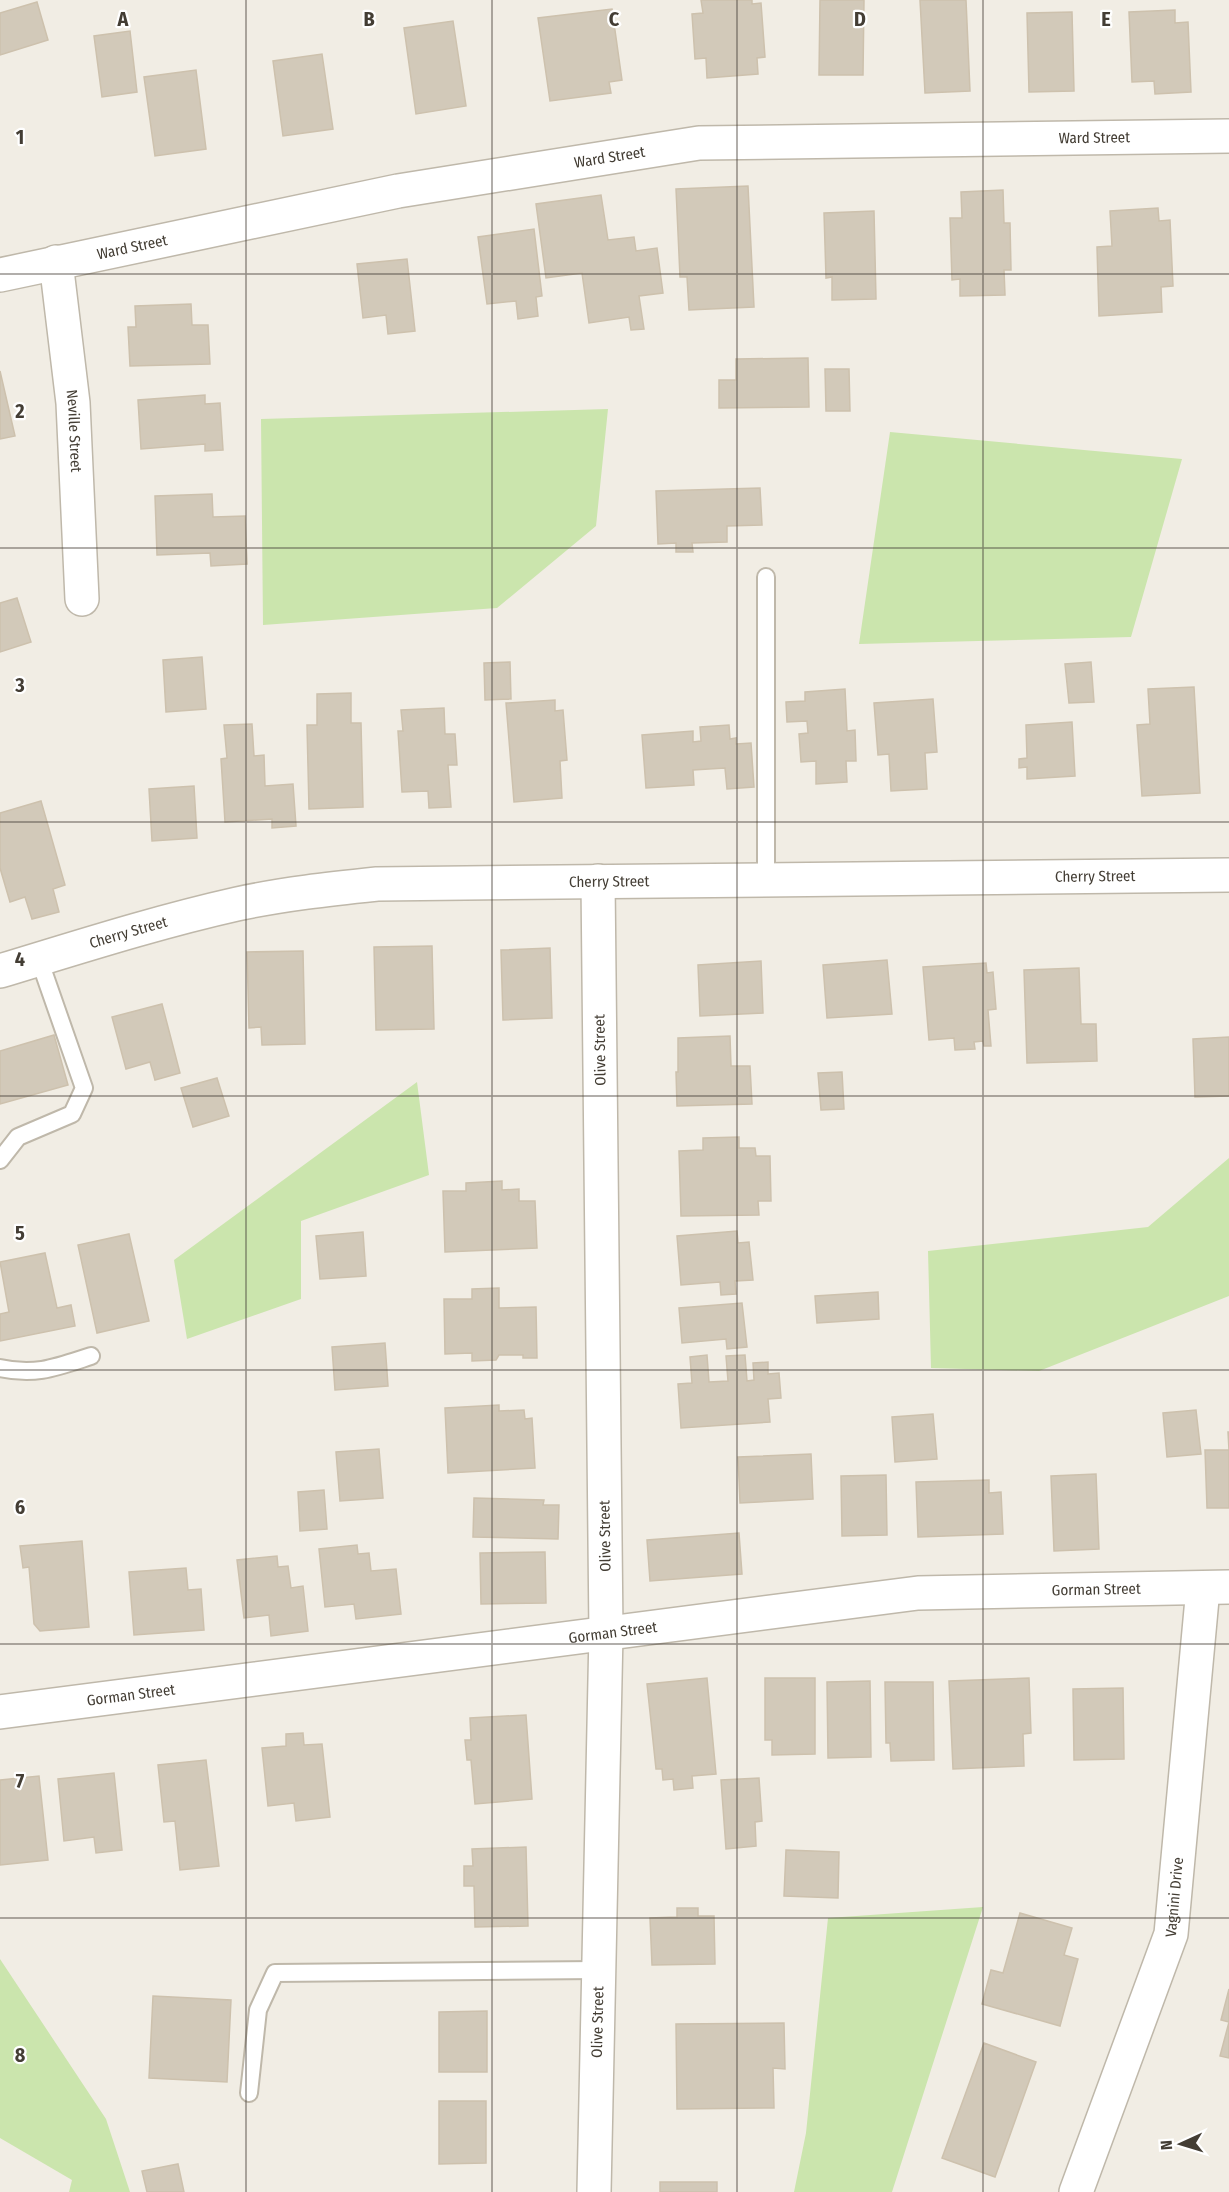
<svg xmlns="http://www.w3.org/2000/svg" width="1229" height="2192" viewBox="0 0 1229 2192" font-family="'Fira Sans Condensed',sans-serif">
	<rect width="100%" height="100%" fill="#f1ede4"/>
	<path fill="#cbe5ad" d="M608 409 596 526 497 608 263 625 261 419Z
		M890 432 1182 459 1131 637 859 644Z
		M417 1082 429 1175 301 1221V1299L187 1339 174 1260Z
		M1229 1158V1296L1039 1371 931 1368 928 1251 1148 1227Z
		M983 1907 892 2192H794L806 2133 828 1918Z
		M0 1959 106 2119 130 2192H69L72 2180 0 2138Z"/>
	<path fill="#d2c9b9" stroke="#cdc1ad" stroke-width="1.5" d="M701 0H752V4L761 3 765 57 757 58 758 74 707 78 706 58 695 59 692 14 703 13Z
		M820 0H864L863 75H819Z
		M920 0H966L970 91 925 93Z
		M37 2 48 40 0 55V13Z
		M612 9 622 80 609 82 611 93 550 101 538 18Z
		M1175 10V23L1188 22 1191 92 1155 94 1154 81 1132 82 1129 12Z
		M1072 12 1074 91 1029 92 1027 13Z
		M453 21 466 106 416 114 404 28Z
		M130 31 137 92 102 97 94 36Z
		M322 54 333 129 283 136 273 61Z
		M196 70 206 149 155 156 144 77Z
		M748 186 754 307 689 310 687 277H680L676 189Z
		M1003 190 1004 223H1010L1011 270H1004L1005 295 960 296V279L952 280 950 218H962L961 192Z
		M601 195 608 240 634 237 636 251 657 248 663 293 639 296 644 329 631 330 629 317 589 323 582 273 546 278 536 204Z
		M1158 208 1159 221 1170 220 1173 286 1161 287 1162 312 1099 316 1097 247 1112 246 1110 211Z
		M874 211 876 299 832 300V277L826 278 824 213Z
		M534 229 542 296 536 297 538 316 518 319 516 301 487 304 478 237Z
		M407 259 415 331 388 334 386 315 363 318 357 264Z
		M191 304 192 325H208L210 364 130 366 128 327H136L135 306Z
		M808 358 809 407 719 408V380H736V359Z
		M825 369H849L850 411H826Z
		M0 371 15 436 0 439Z
		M205 395V404L220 403 223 450 205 451V444L141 449 138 400Z
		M760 488 762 525 727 526V542L692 543 693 552H676V543L658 544 656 491Z
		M212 494 213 517 245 516 247 564 211 566 210 553 157 555 155 496Z
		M17 598 31 642 0 652V603Z
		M202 657 206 709 166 712 163 660Z
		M510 662 511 699 485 700 484 663Z
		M1091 662 1094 702 1069 703 1065 664Z
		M1194 687 1200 793 1142 796 1137 725 1150 724 1148 689Z
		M845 689 847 731 855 730 856 761H846L847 782 816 784V761L801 762 799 734 808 733 807 721 787 722 786 702 805 701V692Z
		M351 693V723H361L363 807 309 809 307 725H317V694Z
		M933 699 937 752 925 753 927 789 891 791 889 754 878 755 874 703Z
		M555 700V711L563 710 567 760 560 761 562 798 514 802 506 703Z
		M444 708 445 734H455L457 765H448L451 807 429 808 428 791 402 792 398 731H403L401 710Z
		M1072 722 1075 776 1027 779V767L1019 768V759L1027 758 1026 725Z
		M252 724 254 756 264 755 265 786 293 784 296 826 272 828V819L225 822 221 759 227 758 224 725Z
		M729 725 730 739 736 738V744L751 743 754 787 727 789 725 768 693 770 694 785 646 788 642 735 693 731V742L701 741 700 727Z
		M194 786 197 838 152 841 149 789Z
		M41 801 65 885 53 889 59 912 32 919 25 897 10 902 0 868V813Z
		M432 946 434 1029 376 1030 374 947Z
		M550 948 552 1018 503 1020 501 950Z
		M303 951 305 1044 262 1045 261 1027 249 1028 247 952Z
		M887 960 892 1014 827 1018 823 965Z
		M761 961 763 1013 700 1016 698 965Z
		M986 963 987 973 993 972 996 1009 988 1010 991 1046H984L983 1041 974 1042 975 1049 955 1050 954 1038 929 1040 923 967Z
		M1079 968 1081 1024H1096L1097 1061 1027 1063 1024 970Z
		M162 1004 180 1073 155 1080 150 1062 126 1069 112 1017Z
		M54 1035 68 1085 0 1104V1051Z
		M730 1036 731 1066H750L752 1104 677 1106 676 1072H678V1038Z
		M1229 1037V1096L1195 1097 1193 1039Z
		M842 1072 844 1109 821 1110 818 1073Z
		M217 1078 229 1116 193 1127 181 1088Z
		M739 1137V1148H755L756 1156H770L771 1201H758L759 1215 681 1216 679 1151 703 1150V1138Z
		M502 1181V1190L519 1189V1201H535L537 1248 445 1252 443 1191H466V1183Z
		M737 1231 738 1243 749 1242 753 1280 735 1281 736 1294 721 1295 720 1282 681 1285 677 1236Z
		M363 1232 366 1276 320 1279 316 1236Z
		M129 1234 149 1321 97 1333 78 1245Z
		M45 1253 57 1308 71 1305 75 1326 0 1341V1314L9 1312 0 1262Z
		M499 1288V1308L536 1307 537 1358H523V1355H499L496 1360 472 1361V1353L445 1354 444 1299H472V1289Z
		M878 1292 879 1319 817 1323 815 1296Z
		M742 1303 747 1347 727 1349 726 1339 682 1343 679 1308Z
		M385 1343 388 1386 335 1390 332 1347Z
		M707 1355 709 1382 728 1381 726 1356 745 1355 747 1381 754 1380 753 1363 768 1362V1374L779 1373 781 1398 768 1399 770 1422 681 1428 678 1384 692 1383 690 1357Z
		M499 1405V1411L524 1410 525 1419 532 1418 535 1468 448 1473 445 1408Z
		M1196 1410 1201 1454 1167 1457 1163 1413Z
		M933 1414 937 1459 895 1462 892 1417Z
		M1228 1432H1229V1508H1207L1205 1450H1229Z
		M379 1449 383 1498 340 1501 336 1452Z
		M811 1454 813 1499 740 1503 738 1457Z
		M1096 1474 1099 1549 1054 1551 1051 1476Z
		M886 1475 887 1535 842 1536 841 1476Z
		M989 1480V1493L1001 1492 1003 1534 918 1537 916 1482Z
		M324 1490 327 1529 300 1531 298 1492Z
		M474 1498 544 1500 543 1505H559L558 1539 473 1537Z
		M739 1533 742 1574 650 1581 647 1540Z
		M82 1541 89 1627 40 1631 34 1624 29 1567 23 1568 20 1546Z
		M357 1545 358 1554 369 1553 371 1571 396 1569 401 1614 356 1619 354 1604 325 1607 319 1549Z
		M545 1552 546 1603 481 1604 480 1553Z
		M277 1556 278 1567 288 1566 291 1588 303 1586 308 1631 271 1636 269 1615 244 1618 237 1560Z
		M186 1568 188 1590 201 1589 204 1630 134 1635 129 1572Z
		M707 1678 716 1774 692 1776 693 1788 674 1790 673 1779 663 1780 662 1769H656L647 1684Z
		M765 1678H815V1754L772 1755V1740H765Z
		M1029 1678 1031 1733 1023 1734 1024 1766 953 1769 949 1681Z
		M870 1681 871 1757 828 1758 827 1682Z
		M885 1682H933L934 1760 891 1761 890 1743H886Z
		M1123 1688 1124 1759 1074 1760 1073 1689Z
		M526 1715 532 1799 475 1804 471 1760H467L465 1740H471L470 1718Z
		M303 1733 304 1745 322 1744 330 1817 296 1821 294 1803 268 1806 262 1748 286 1746V1734Z
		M206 1760 219 1866 180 1870 175 1821 164 1822 158 1765Z
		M114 1773 122 1850 96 1853 94 1837 64 1841 58 1779Z
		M39 1776 48 1860 0 1865V1780Z
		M759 1778 762 1821 755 1822 756 1846 726 1849 721 1780Z
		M526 1847 528 1926 475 1927 474 1886H464V1866H473L472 1849Z
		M786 1850 839 1852 838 1898 784 1896Z
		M677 1908H698V1916H714L715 1964 652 1965 650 1918 677 1917Z
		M1020 1913 1072 1928 1064 1955 1078 1959 1060 2026 982 2004 991 1970 1003 1973Z
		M1229 1989V2058L1220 2056 1229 2022 1221 2020Z
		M153 1996 231 2000 227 2082 149 2078Z
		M487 2011V2072H439V2012Z
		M784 2023 785 2069 773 2068 774 2108 677 2109 676 2024Z
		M984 2043 1036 2062 995 2177 942 2158Z
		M439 2101H486V2163L439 2164Z
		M178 2164 184 2192H147L142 2171Z
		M660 2182H717V2192H660Z"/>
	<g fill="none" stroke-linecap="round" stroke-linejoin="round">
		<g stroke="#bfb8aa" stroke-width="20">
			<path id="service" d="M766 577V879
				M0 1160 18 1137 72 1114 84 1088 39 959
				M0 1368C36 1376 57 1367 91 1356
				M249 2093 258 2010 275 1973 599 1970"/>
		</g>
		<g stroke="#bfb8aa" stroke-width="36">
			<g id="minor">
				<path id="s1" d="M56 262 73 403 82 599"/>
				<path id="s2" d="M0 275 398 191 699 143 1229 136"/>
				<path id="s3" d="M0 971C79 947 157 922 237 904 283 894 330 889 377 884L1229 875"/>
				<path id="s4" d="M0 1712 918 1593 1229 1587"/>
				<path id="s5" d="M594 2192 606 1633 598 881"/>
				<path id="s6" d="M1076 2192 1171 1934 1203 1588"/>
			</g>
		</g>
		<use href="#service" stroke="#fff" stroke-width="16"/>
		<use href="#minor" stroke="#fff" stroke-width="33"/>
	</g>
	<path fill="none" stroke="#433d34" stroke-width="1.5" stroke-opacity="0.55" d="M246 0V2192M492 0V2192M737 0V2192M983 0V2192M0 274H1229M0 548H1229M0 822H1229M0 1096H1229M0 1370H1229M0 1644H1229M0 1918H1229"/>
	<g text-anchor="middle" stroke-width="4.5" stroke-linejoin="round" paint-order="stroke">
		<g font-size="15" fill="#433d34" stroke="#fff">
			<text dy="5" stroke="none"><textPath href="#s2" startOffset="1107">Ward Street</textPath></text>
			<text dy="5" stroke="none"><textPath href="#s2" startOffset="621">Ward Street</textPath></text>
			<text dy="5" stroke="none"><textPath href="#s2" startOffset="135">Ward Street</textPath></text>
			<text dy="5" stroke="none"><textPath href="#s1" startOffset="170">Neville Street</textPath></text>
			<text dy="5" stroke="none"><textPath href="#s3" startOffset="1106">Cherry Street</textPath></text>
			<text dy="5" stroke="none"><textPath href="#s3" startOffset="620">Cherry Street</textPath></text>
			<text dy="5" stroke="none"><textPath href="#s3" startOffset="134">Cherry Street</textPath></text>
			<text transform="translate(600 1050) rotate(-91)" y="5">Olive Street</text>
			<text transform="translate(605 1536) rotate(-91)" y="5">Olive Street</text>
			<text dy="5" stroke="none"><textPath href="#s4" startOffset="1104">Gorman Street</textPath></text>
			<text dy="5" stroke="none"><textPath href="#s4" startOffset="618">Gorman Street</textPath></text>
			<text dy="5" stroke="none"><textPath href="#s4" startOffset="132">Gorman Street</textPath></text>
			<text dy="5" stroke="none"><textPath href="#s6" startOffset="312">Vagnini Drive</textPath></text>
			<text dy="5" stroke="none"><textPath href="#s5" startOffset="170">Olive Street</textPath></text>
		</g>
	</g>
	<g font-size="20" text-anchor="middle" font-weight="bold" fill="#433d34" stroke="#fff" stroke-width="4.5" stroke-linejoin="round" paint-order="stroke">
		<text x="123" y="26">A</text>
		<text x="369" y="26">B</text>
		<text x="614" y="26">C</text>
		<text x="860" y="26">D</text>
		<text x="1106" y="26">E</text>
		<text x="20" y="144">1</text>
		<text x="20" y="418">2</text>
		<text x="20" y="692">3</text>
		<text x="20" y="966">4</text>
		<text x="20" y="1240">5</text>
		<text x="20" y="1514">6</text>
		<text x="20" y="1788">7</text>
		<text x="20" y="2062">8</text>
	</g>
	<g transform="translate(1181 2144) rotate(266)" stroke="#ffffff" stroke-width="4.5" paint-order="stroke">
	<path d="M0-4.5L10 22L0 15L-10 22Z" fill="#433d34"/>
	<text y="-9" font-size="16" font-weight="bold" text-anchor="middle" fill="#433d34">N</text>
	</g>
</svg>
